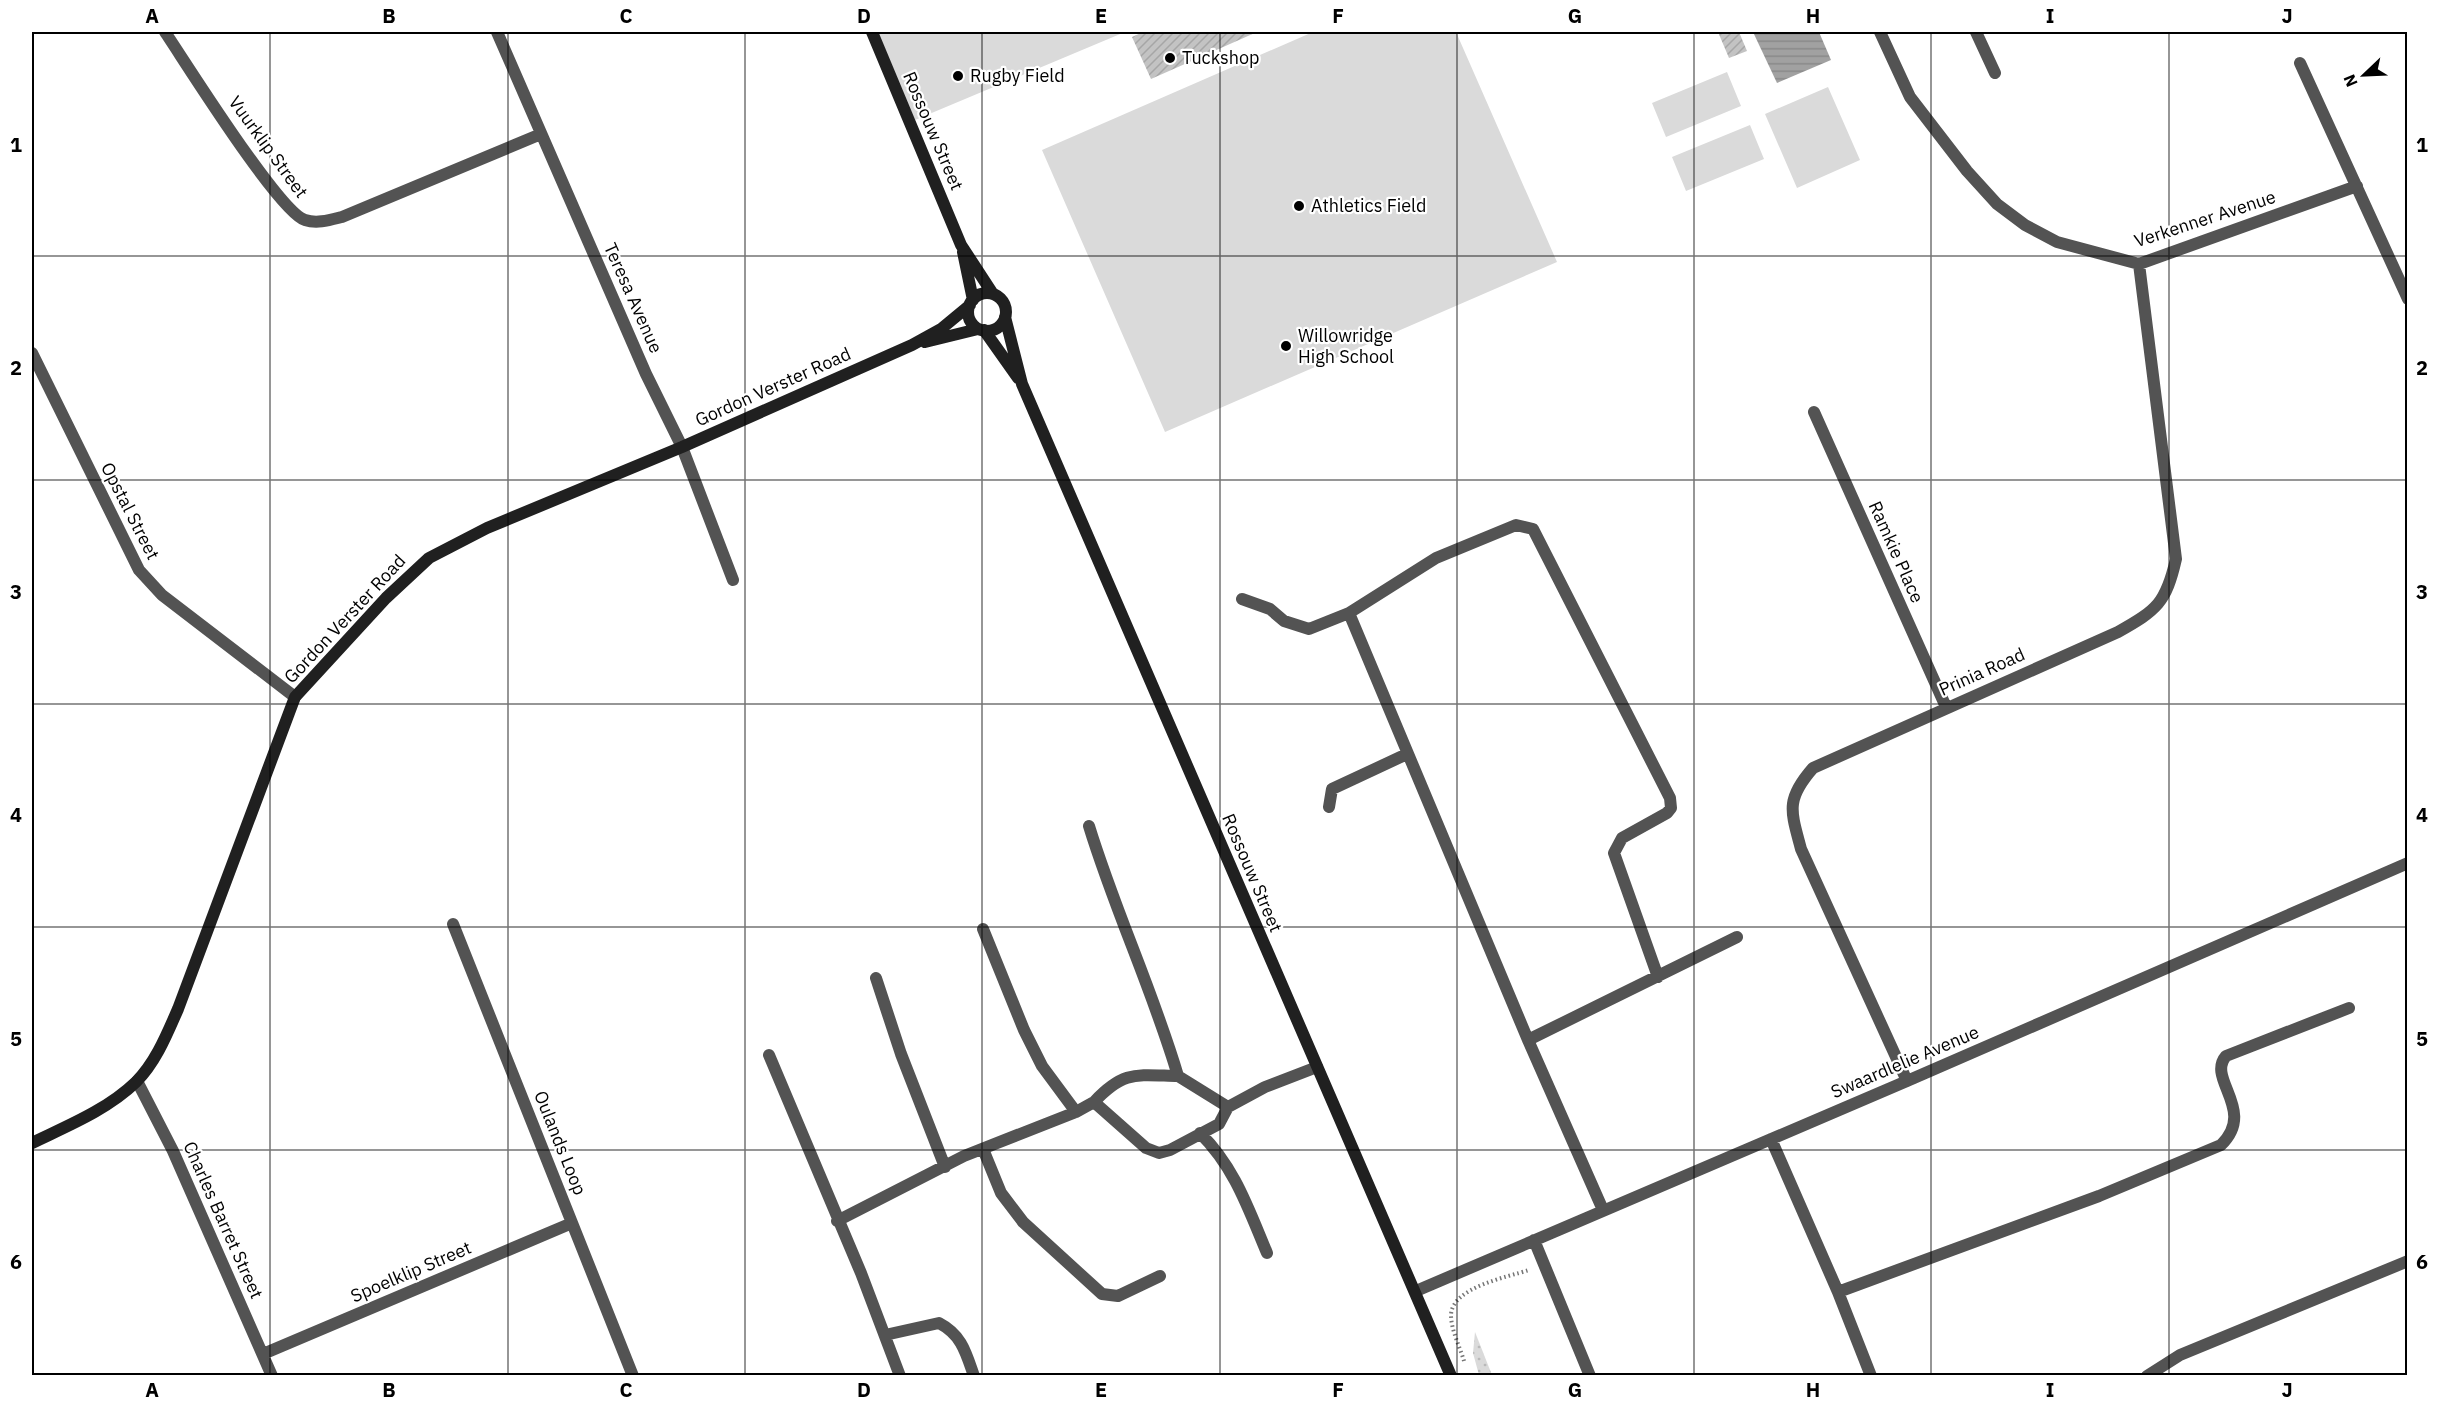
<svg xmlns="http://www.w3.org/2000/svg" width="2439" height="1407" viewBox="0 0 2439 1407" font-family="'IBM Plex Sans',sans-serif">
	<defs>
		<pattern id="park-dots" width="8" height="8" patternUnits="userSpaceOnUse" patternTransform="scale(1.5)"><rect width="8" height="8" fill="#dadada"/><path d="M2 2h.1M6 6h.1" fill="none" stroke="#b9b9b9" stroke-width="1.8" stroke-linecap="round"/></pattern>
		<pattern id="water-rules" width="6" height="5" patternUnits="userSpaceOnUse" patternTransform="scale(1.5)"><rect width="6" height="5" fill="#a1a1a1"/><path d="M0 2.5h6" fill="none" stroke="#898989"/></pattern>
		<pattern id="building-hatch" width="6" height="6" patternUnits="userSpaceOnUse" patternTransform="scale(1.5)"><rect width="6" height="6" fill="#c3c3c3"/><path d="M-1 1l2-2M0 6l6-6M5 7l2-2" fill="none" stroke="#a6a6a6"/></pattern>
	</defs>
	<rect width="100%" height="100%" fill="#fff"/>
	<path fill="url(#park-dots)" d="M1475 1332 1492 1375H1479L1473 1353Z"/>
	<path fill="#dadada" d="M878 32H1125L915 120Z
		M1313 32H1456L1557 262 1165 432 1042 150Z
		M1727 72 1741 106 1666 137 1652 103Z
		M1828 87 1860 160 1797 188 1765 114Z
		M1750 125 1764 159 1686 191 1672 157Z"/>
	<path fill="url(#water-rules)" d="M1753 32H1819L1831 60 1777 83Z"/>
	<path fill="url(#building-hatch)" d="M1143 32H1257L1151 79 1132 37Z
		M1718 32H1739L1747 51 1729 58Z"/>
	<g fill="none" stroke-linecap="round" stroke-linejoin="round">
		<path stroke="#757575" stroke-width="4" stroke-dasharray="1.5 3" stroke-linecap="butt" d="M1464 1361C1460 1347 1451 1330 1451 1315 1452 1287 1508 1277 1529 1270"/>
		<path stroke="#535353" stroke-width="12" d="M165 32C186 63 279 212 305 220 317 224 330 220 342 217L541 134
			M497 32 646 374 682 447 733 580
			M1880 32 1910 97 1967 171 1997 204 2025 225 2057 242 2139 264 2357 186
			M1976 32 1995 73
			M2300 63 2408 299
			M32 353 139 570 162 595 295 697
			M1814 412 1946 707
			M1242 599 1270 609 1284 621 1309 629 1349 613 1436 558 1516 525 1533 529 1670 798 1671 808 1667 813 1622 838 1614 853 1658 977
			M1349 613 1528 1040 1603 1210
			M1329 807 1332 789 1407 754
			M1089 826C1115 911 1153 991 1178 1076L1228 1107
			M453 924 633 1376
			M983 929 1024 1030 1042 1066 1076 1112
			M876 978 901 1054 945 1167
			M1528 1040 1737 937
			M769 1055 861 1273 900 1376
			M137 1081 173 1151 272 1376
			M1907 1081 1801 849C1791 811 1785 800 1813 768L2118 632C2157 610 2166 603 2176 559L2139 264
			M1094 1102C1124 1070 1136 1075 1178 1076
			M1200 1133C1235 1168 1248 1208 1267 1253
			M1771 1139 1838 1292 1871 1376
			M983 1149 1001 1193 1023 1222 1102 1294 1118 1296 1160 1276
			M837 1221 964 1156 1076 1112 1094 1102 1146 1148 1159 1153 1170 1150 1219 1124 1228 1107 1265 1087 1317 1067
			M1534 1240 1590 1376
			M1416 1291 1907 1081 2408 863
			M1838 1292 2099 1196 2221 1145C2257 1110 2206 1079 2226 1056L2349 1008
			M885 1335 939 1323C962 1335 966 1353 974 1376
			M263 1354 572 1223
			M2147 1376 2180 1355 2408 1261"/>
		<path stroke="#202020" stroke-width="12" d="M872 32 961 245 993 294
			M963 252 973 300
			M968 312a19 19 0 1 1 38 0a19 19 0 1 1-38 0Z
			M1005 317 1022 384 1451 1376
			M984 330 1018 378
			M925 342 978 329
			M32 1143C67 1126 107 1110 136 1082 156 1062 167 1034 178 1009L295 697 386 598 429 558 487 528 682 447 912 345 941 329 970 305"/>
	</g>
	<path fill="none" stroke="#000" stroke-width="1.5" stroke-opacity="0.55" d="M270 32V1376M508 32V1376M745 32V1376M982 32V1376M1220 32V1376M1457 32V1376M1694 32V1376M1931 32V1376M2169 32V1376M32 256H2408M32 480H2408M32 704H2408M32 927H2408M32 1150H2408"/>
	<g fill="#000" stroke="#fff" stroke-width="2">
		<circle cx="1170" cy="58" r="6"/>
		<circle cx="958" cy="76" r="6"/>
		<circle cx="1299" cy="206" r="6"/>
		<circle cx="1286" cy="346" r="6"/>
	</g>
	<g text-anchor="middle" stroke-width="4.5" stroke-linejoin="round" paint-order="stroke">
		<g font-size="18" fill="#000" stroke="#fff" text-anchor="start">
			<text x="1182" y="64">Tuckshop</text>
			<text x="970" y="82">Rugby Field</text>
			<text x="1311" y="212">Athletics Field</text>
			<text x="1298" y="342">Willowridge<tspan x="1298" dy="21">High School</tspan></text>
		</g>
		<g font-size="18" fill="#000" stroke="#fff">
			<text transform="translate(933 131) rotate(67)" y="6">Rossouw Street</text>
			<text transform="translate(268 147) rotate(54)" y="6">Vuurklip Street</text>
			<text transform="translate(2205 219) rotate(-18)" y="6">Verkenner Avenue</text>
			<text transform="translate(633 298) rotate(66)" y="6">Teresa Avenue</text>
			<text transform="translate(773 387) rotate(-24)" y="6">Gordon Verster Road</text>
			<text transform="translate(130 511) rotate(63)" y="6">Opstal Street</text>
			<text transform="translate(1896 552) rotate(66)" y="6">Ramkie Place</text>
			<text transform="translate(345 619) rotate(-47)" y="6">Gordon Verster Road</text>
			<text transform="translate(1982 672) rotate(-24)" y="6">Prinia Road</text>
			<text transform="translate(1252 873) rotate(67)" y="6">Rossouw Street</text>
			<text transform="translate(1905 1062) rotate(-23)" y="6">Swaardlelie Avenue</text>
			<text transform="translate(560 1143) rotate(68)" y="6">Oulands Loop</text>
			<text transform="translate(223 1220) rotate(66)" y="6">Charles Barret Street</text>
			<text transform="translate(411 1272) rotate(-23)" y="6">Spoelklip Street</text>
		</g>
	</g>
	<rect width="2439" height="1407" fill="none" stroke="#ffffff" stroke-width="66"/>
	<g transform="translate(2364 75) rotate(247)" stroke="#ffffff" stroke-width="4.5" paint-order="stroke">
	<path d="M0-4.5L10 22L0 15L-10 22Z" fill="#000000"/>
	<text y="-9" font-size="16" font-weight="bold" text-anchor="middle" fill="#000000">N</text>
	</g>
	<rect x="33" y="33" width="2373" height="1341" fill="none" stroke="#000" stroke-width="2"/>
	<g font-size="20" text-anchor="middle" font-weight="bold" fill="#000">
		<text x="152" y="23">A</text>
		<text x="389" y="23">B</text>
		<text x="626" y="23">C</text>
		<text x="864" y="23">D</text>
		<text x="1101" y="23">E</text>
		<text x="1338" y="23">F</text>
		<text x="1575" y="23">G</text>
		<text x="1813" y="23">H</text>
		<text x="2050" y="23">I</text>
		<text x="2287" y="23">J</text>
		<text x="16" y="152">1</text>
		<text x="2422" y="152">1</text>
		<text x="16" y="375">2</text>
		<text x="2422" y="375">2</text>
		<text x="16" y="599">3</text>
		<text x="2422" y="599">3</text>
		<text x="16" y="822">4</text>
		<text x="2422" y="822">4</text>
		<text x="16" y="1046">5</text>
		<text x="2422" y="1046">5</text>
		<text x="16" y="1269">6</text>
		<text x="2422" y="1269">6</text>
		<text x="152" y="1397">A</text>
		<text x="389" y="1397">B</text>
		<text x="626" y="1397">C</text>
		<text x="864" y="1397">D</text>
		<text x="1101" y="1397">E</text>
		<text x="1338" y="1397">F</text>
		<text x="1575" y="1397">G</text>
		<text x="1813" y="1397">H</text>
		<text x="2050" y="1397">I</text>
		<text x="2287" y="1397">J</text>
	</g>
</svg>
